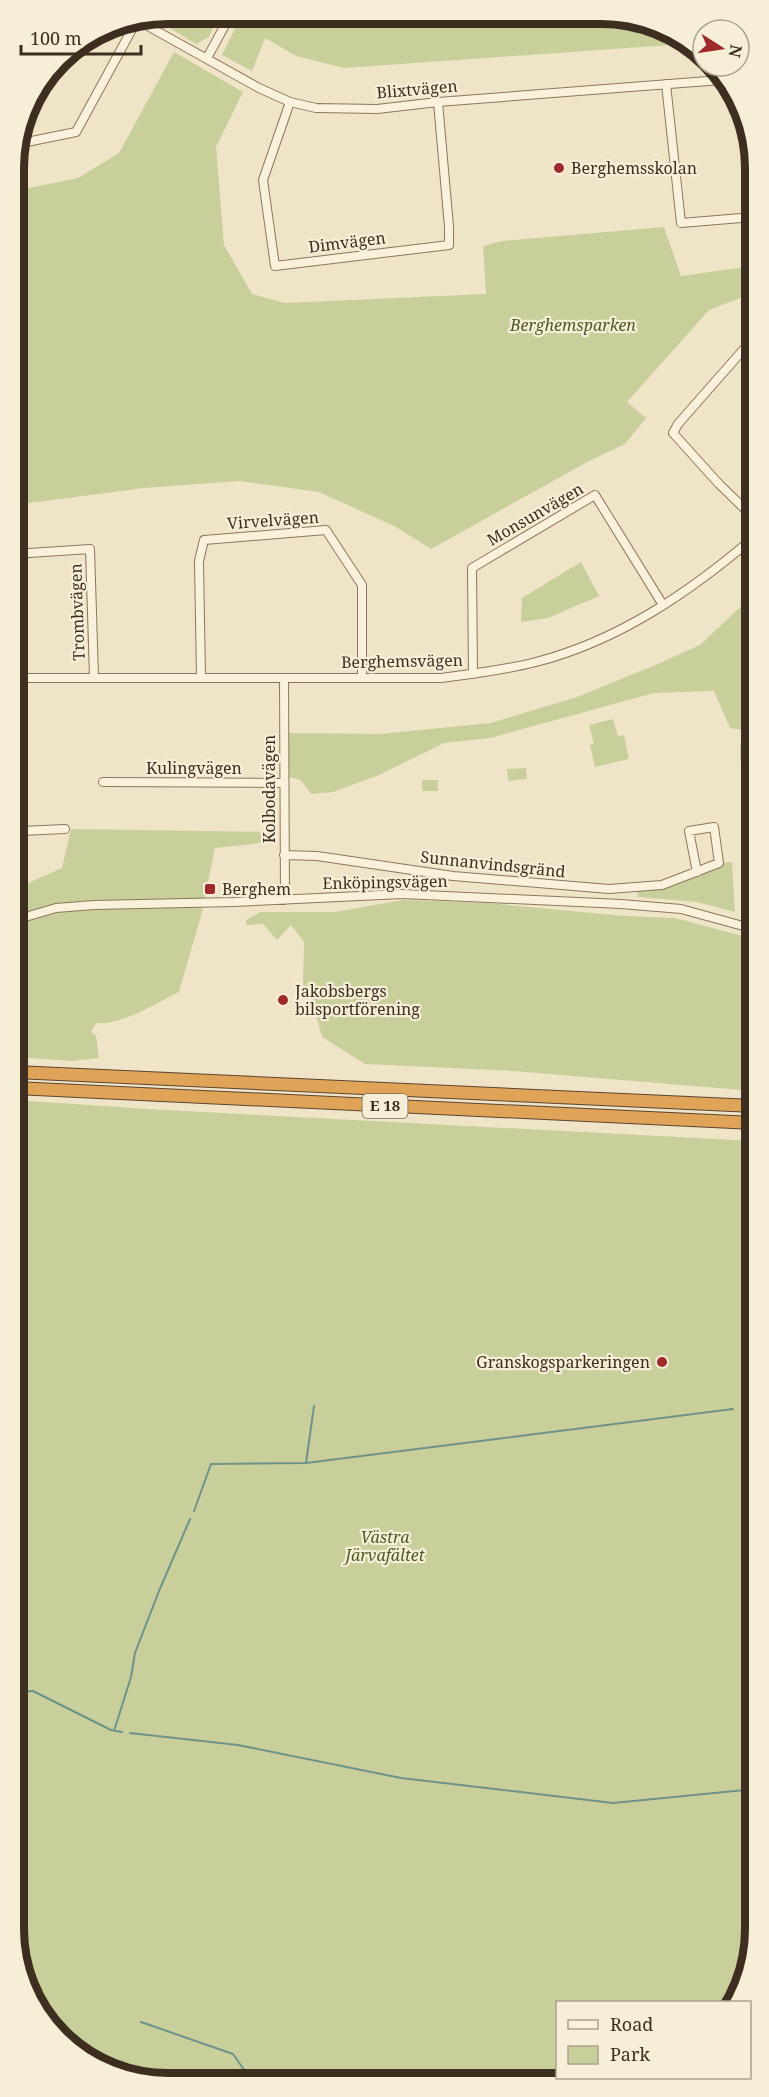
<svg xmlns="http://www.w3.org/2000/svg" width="769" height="2097" viewBox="0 0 769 2097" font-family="'Noto Serif',serif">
	<rect width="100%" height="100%" fill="#f0e4c8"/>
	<path fill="#c9cf9b" d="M168 14H219L209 37 196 44 160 22 162 15Z
		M242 14 461 15 495 18 528 16 631 17 684 44 344 68 296 56 265 38 252 71 222 55Z
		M174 52 243 92 216 147 224 245 252 294 284 303 486 294 483 246 502 241 664 227 681 276 753 266V293L709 310 627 402 646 418 625 444 589 461 431 549 396 527 319 492 239 481 144 488 14 505V191L78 178 119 153Z
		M581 562 599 596 548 618 521 622 522 598Z
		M753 595V763L740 761V746L744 730 730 728 714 691 654 693 490 738 444 743 379 775 333 792 311 794 301 780 289 777V733L380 734 491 723 577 697 653 666 700 645Z
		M613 719 618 736 624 735 629 759 595 767 590 745 594 743 589 725Z
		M526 768 527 779 508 781 507 769Z
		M422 780H438V791H422Z
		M71 829 268 832 278 841 215 848 201 916 179 992C157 1003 120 1026 96 1023L91 1032 96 1036 99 1058 72 1061 15 1057V889L62 868Z
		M732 862 735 912 697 902 638 897 637 887 662 885 719 863Z
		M403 900 488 903 625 916 675 918 754 939V1056L742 1090 513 1071 365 1064 322 1037 311 997 303 984 304 942 291 925 277 940 263 924 246 925V920L260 912H335Z
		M15 1100 147 1109 754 1141 755 1939 744 1988 735 2002H558V2078H639L631 2080 138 2081 59 2038 17 1959Z"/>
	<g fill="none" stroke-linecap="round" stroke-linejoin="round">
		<path stroke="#6f938a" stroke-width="2" d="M306 1463 733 1409
			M194 1511 211 1464 306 1463 314 1406
			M16 1692 33 1691 111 1730 122 1732
			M114 1731 131 1677 135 1653 159 1591 190 1519
			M130 1733 238 1745 401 1778 613 1803 755 1789
			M141 2022 233 2054 252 2081"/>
		<g stroke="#8d765c" stroke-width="10">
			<path id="minor" d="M137 20 259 88 290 102 316 108 377 109 438 102 721 80
				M207 58 231 14
				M666 84 681 223 753 217
				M290 102 263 180 275 266 449 245V227L438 102
				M17 144 76 132 137 20
				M753 347 743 350 678 424 673 433 719 484 753 517
				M14 554 90 549 94 677
				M473 674 472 568 595 495 663 605
				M15 678H441C473 674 505 670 536 662 618 641 690 592 753 538
				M201 678 199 561 204 540 326 530 362 585V678
				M284 678 285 900
				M103 782 284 783
				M21 831 65 829
				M15 834 21 831 22 747
				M284 855 317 856 453 876 609 889 662 885 719 863 714 827 689 831 697 872
				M15 920 56 908 94 905 234 902 402 894 621 904 681 909 754 929"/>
		</g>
		<g stroke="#5b4430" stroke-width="14">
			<path id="highway" d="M15 1072 754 1106
				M15 1088 754 1123"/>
		</g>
		<use href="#minor" stroke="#faf1dc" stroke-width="8"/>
		<use href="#highway" stroke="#e0a458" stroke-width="12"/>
	</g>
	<g fill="#9e2a2b" stroke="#f7eed8" stroke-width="2">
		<circle cx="559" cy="168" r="6"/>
		<rect x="204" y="883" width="12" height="12" rx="3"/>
		<circle cx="283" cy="1000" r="6"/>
		<circle cx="662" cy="1362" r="6"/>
	</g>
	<g text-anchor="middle" stroke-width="4.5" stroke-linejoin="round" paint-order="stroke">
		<rect fill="#f7eed8" stroke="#756857" stroke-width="1.5" x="362.5" y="1094" width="45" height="24" rx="4.5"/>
		<g font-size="15" font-weight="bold" fill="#3d2e20">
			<text x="385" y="1111">E 18</text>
		</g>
		<g font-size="16" fill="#3d2e20" stroke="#f7eed8">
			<text transform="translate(417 89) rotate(-5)" y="6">Blixtvägen</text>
			<text transform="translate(347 242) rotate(-7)" y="6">Dimvägen</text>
			<text transform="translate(535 514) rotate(-30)" y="6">Monsunvägen</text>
			<text transform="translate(273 520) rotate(-4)" y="6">Virvelvägen</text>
			<text transform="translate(77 612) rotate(-92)" y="6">Trombvägen</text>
			<text transform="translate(402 661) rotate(-1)" y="6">Berghemsvägen</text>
			<text x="194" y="774">Kulingvägen</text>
			<text transform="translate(269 789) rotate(-90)" y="6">Kolbodavägen</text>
			<text transform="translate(493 864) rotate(6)" y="6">Sunnanvindsgränd</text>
			<text transform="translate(385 882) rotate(-1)" y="6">Enköpingsvägen</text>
		</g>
		<g font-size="16" fill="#3d2e20" stroke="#f7eed8" text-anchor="start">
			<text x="571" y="174">Berghemsskolan</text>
			<text x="222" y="895">Berghem</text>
			<text x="295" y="997">Jakobsbergs<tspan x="295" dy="18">bilsportförening</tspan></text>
			<text x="650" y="1368" text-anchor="end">Granskogsparkeringen</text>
		</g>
		<g font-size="16" font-style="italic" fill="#4d5a26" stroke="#f7eed8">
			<text x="573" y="331">Berghemsparken</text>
			<text x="385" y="1543">Västra<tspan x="385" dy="18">Järvafältet</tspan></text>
		</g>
	</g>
	<path d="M0 0H769V2097H0ZM168 24H601A144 144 0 0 1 745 168V1929A144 144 0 0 1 601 2073H168A144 144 0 0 1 24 1929V168A144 144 0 0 1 168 24Z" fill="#f7eed8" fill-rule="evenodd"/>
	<path fill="none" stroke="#3d2e20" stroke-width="8" d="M168 24H601A144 144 0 0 1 745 168V1929A144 144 0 0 1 601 2073H168A144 144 0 0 1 24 1929V168A144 144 0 0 1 168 24Z"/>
	<rect x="556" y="2001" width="195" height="78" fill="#f7eed8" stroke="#ada18e" stroke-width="1.5"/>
	<rect x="568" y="2020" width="30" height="9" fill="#faf1dc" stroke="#ada18e" stroke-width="1.5"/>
	<text x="610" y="2031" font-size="18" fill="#3d2e20">Road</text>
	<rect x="568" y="2046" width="30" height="18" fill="#c9cf9b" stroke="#ada18e" stroke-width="1.5"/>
	<text x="610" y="2061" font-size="18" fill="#3d2e20">Park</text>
	<g transform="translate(721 48) rotate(102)"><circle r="28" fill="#f7eed8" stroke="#ada18e" stroke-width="1.5"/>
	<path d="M0-4.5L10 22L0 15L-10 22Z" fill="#9e2a2b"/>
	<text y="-9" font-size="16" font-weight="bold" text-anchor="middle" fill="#3d2e20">N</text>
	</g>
	<path d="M21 45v9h120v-9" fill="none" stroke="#3d2e20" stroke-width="3"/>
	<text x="30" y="45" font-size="18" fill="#3d2e20" stroke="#f7eed8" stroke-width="4.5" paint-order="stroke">100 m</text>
</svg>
